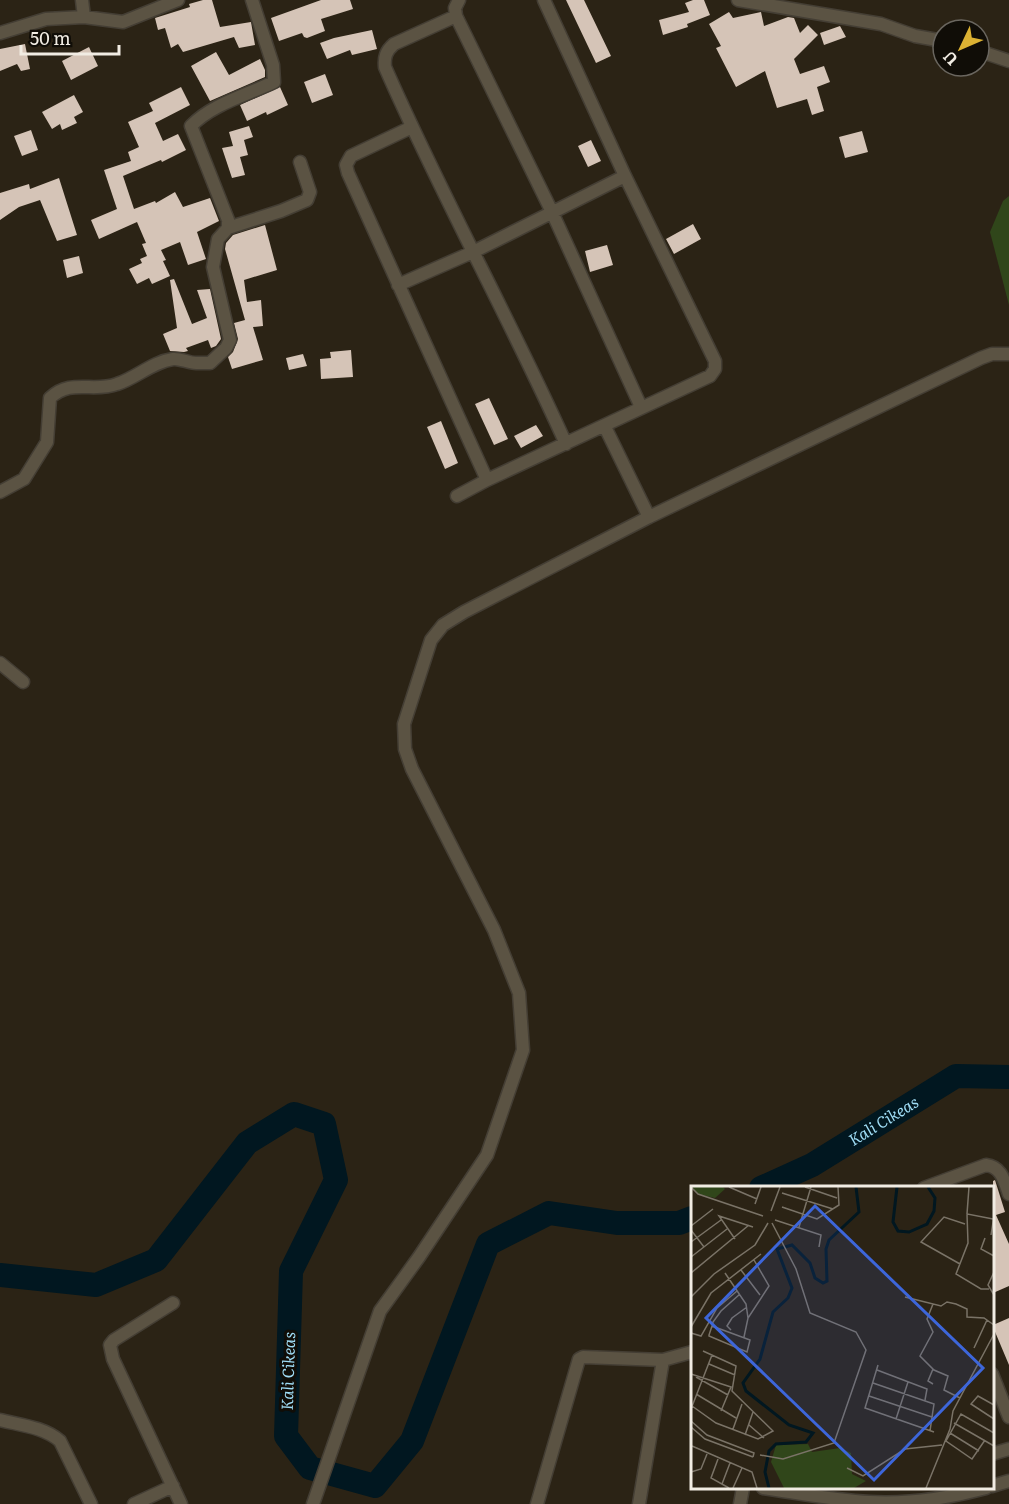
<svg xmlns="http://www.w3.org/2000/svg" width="1009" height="1504" viewBox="0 0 1009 1504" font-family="Literata,serif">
	<rect width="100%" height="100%" fill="#2b2315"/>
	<path fill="#30461a" d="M1009 196V305L990 232 1003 201Z"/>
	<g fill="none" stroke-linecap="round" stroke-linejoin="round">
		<g stroke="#011720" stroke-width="24">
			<path id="s1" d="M761 1188 812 1165 956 1076 1009 1077"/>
			<path d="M0 1275 96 1285 156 1260 247 1143 294 1114 324 1124 336 1180 291 1271 286 1436 310 1468 375 1486 412 1441 488 1244 549 1213 617 1223H679L692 1218"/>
		</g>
	</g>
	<path fill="#d5c4b7" d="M203 0H212L220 27 251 22 255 45 239 48 234 37 183 52 178 44 171 48 165 28 158 30 155 18 190 7 189 4Z
		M321 0H350L353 9 321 19 325 31 307 38 304 37 302 33 279 41 271 18Z
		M566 0H584L611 56 596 63Z
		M693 0H704L710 15 687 24 688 27 663 35 659 20 689 12 685 3Z
		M729 12 733 18 761 12 764 26 788 17 794 18 800 33 808 25 818 35 794 59 800 74 824 66 830 82 817 87 824 111 812 115 807 99 777 108 765 71 736 87 716 48 721 46 709 24Z
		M840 26 846 37 824 45 820 33Z
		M372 30 377 49 352 55 350 50 327 59 320 43 334 38Z
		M25 44 30 69 21 71 17 64 0 71V49Z
		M89 47 98 66 71 80 62 61Z
		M216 52 229 75 260 59 265 70V77L210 101 191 66Z
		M325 74 333 95 312 103 304 82Z
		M181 87 190 105 155 123 163 141 178 134 186 150 162 162 161 160 123 176 134 209 155 201 156 203 175 192 183 207 210 198 219 221 197 232 206 259 188 265 180 242 161 250 166 260 163 261 170 276 152 284 149 278 137 284 129 269 142 263 140 259 147 256 142 244 146 243 137 222 99 239 91 220 117 209 104 170 131 161 128 152 139 147 128 122 153 111 149 103Z
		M280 87 288 105 267 115 266 112 247 121 240 105Z
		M74 95 83 112 74 117 77 123 62 130 60 124 52 129 42 112Z
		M249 126 253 137 244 140 248 155 240 157 245 175 232 178 222 148 233 146 229 132Z
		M31 130 38 150 22 156 14 136Z
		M862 131 868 152 845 158 839 137Z
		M591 140 601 161 588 167 578 146Z
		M59 178 77 235 57 241 40 200 19 207 0 220V193L29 184 30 189Z
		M693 224 701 239 674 254 666 239Z
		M265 225 277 270 244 280 247 302 261 300 263 326 253 327 263 360 232 369 228 357 233 352 238 339 234 323 245 320 225 249 226 243 233 235Z
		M607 245 613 265 590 272 585 251Z
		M79 256 83 273 67 278 63 260Z
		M174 279 192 324 207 318 197 290 210 289 221 339 216 346 211 348 208 340 186 348 188 351 184 352 170 351 163 334 177 328 170 280Z
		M351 350 353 377 321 379 320 359 331 358 330 352Z
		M303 354 307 366 289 370 286 358Z
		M489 398 508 439 494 445 475 404Z
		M441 421 458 463 445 469 427 427Z
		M536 425 543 436 521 448 514 436Z
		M995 1180 1005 1212 996 1215 1009 1244V1286L993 1293V1181Z
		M1009 1318V1365L993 1327V1325Z"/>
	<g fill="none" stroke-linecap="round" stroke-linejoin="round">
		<g stroke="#443e34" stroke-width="15">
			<path id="street" d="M82 0 84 17
				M459 0 455 8 456 16 552 212 641 407
				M738 0 881 24 915 36 943 41
				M456 16 394 44C386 51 384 57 385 67 441 195 509 317 566 444
				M0 33 46 19 84 17 123 22 178 0
				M979 51 1009 61
				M412 127 351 156 346 165 348 173 487 480
				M228 228 281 211 307 200 310 192 300 162
				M398 285 473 252 625 176
				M605 427 649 517
				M0 492 24 479 47 442 50 398C71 378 93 393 117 384 136 378 152 362 173 359 180 358 188 363 196 363 201 363 205 363 210 363L226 348 230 340 213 267 218 239 228 228V220L191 126C212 104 247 95 274 82L273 65 252 0
				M457 496 487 480 710 376 715 369V361L625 176 544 0
				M0 663 23 682
				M924 1188 986 1165C1002 1167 1004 1181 1009 1194
				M173 1303 114 1340 110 1345 113 1359 181 1504
				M992 1374 1009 1417
				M0 1420C20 1425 44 1427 60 1441L91 1504
				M992 1454 1009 1449
				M992 1486 1009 1481
				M763 1488C798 1493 834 1500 870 1502 908 1504 949 1498 986 1488
				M134 1504 173 1486
				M313 1504 380 1311 419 1257 487 1155 523 1050 519 993 494 930 412 769 405 749 404 724 431 640 443 625 464 612 649 517 981 358 992 354H1009
				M537 1504 579 1359 583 1357 663 1360 692 1352
				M639 1504 663 1360
				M740 1504 743 1488"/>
		</g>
		<use href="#street" stroke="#5b5343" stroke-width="12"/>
	</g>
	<g text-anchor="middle" stroke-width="6" stroke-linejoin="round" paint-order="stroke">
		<g font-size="16" font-style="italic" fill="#9fdcf5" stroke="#100d07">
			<text dy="6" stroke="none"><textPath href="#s1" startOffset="140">Kali Cikeas</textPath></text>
			<text transform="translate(288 1371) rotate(-88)" y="6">Kali Cikeas</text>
		</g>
	</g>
	<g transform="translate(691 1186)">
		<rect width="303" height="303" fill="#2b2315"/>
		<path d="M1 1H32L34 3 24 12 7 8ZM117 258 121 266 149 262 160 267 161 288 175 295 163 302H93L80 276 85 259Z" fill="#30461a"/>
		<path fill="none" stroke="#011720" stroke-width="3" d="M206 1 202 36 207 45 218 46 236 38 243 25 244 12 237 1M78 302 74 286 78 265 85 258 115 256 122 247 98 239 55 205 52 197 69 173 82 126 97 112 101 102 86 63 101 59 119 77 124 92 132 97 136 95 135 63 138 54 168 26 165 1"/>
		<path fill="none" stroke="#7a7367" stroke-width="1.5" d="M0 1 7 8 72 30M38 1 66 13M114 1 146 12M278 1 276 28 302 33M91 7 142 23M64 18 70 1M91 21 126 33 148 19 147 1M80 25 89 1M276 28 277 57 265 88 290 103H298M84 34 130 49 128 61M0 40 22 23M108 41 120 1M0 44 13 61M300 49 303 30M294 52 290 63 303 70M44 53 28 30 62 41M0 56 30 34M0 71 36 43M269 78 230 56 253 31 274 38M50 84 69 109M303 86 297 99 303 109M0 87 58 39M34 87 55 118 57 132M0 111 23 88 64 59 77 37M214 111 250 120 256 116 265 118 276 123V131L293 132 303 139M242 118 236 133 242 146 229 170 243 184 257 190 253 204 269 212M21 140 59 154 56 166 18 150V149L21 140 22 136 30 125 49 108M0 141 20 107 70 68M40 144 36 140 41 132 56 121M0 147 10 150 26 122 46 105M53 151 57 132 78 100 63 74M283 162 296 134M18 178 44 189M187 179 174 222 243 246M186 184 236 203 234 214M0 188 40 201 30 225M5 191 37 209M182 197 243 218 241 231M242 198 237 195 242 183M5 208 45 232M178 210 241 231 239 245M303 219 287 210 280 218 303 233M1 220 25 237 67 253 82 245 41 205 45 180 12 165M0 223 21 169M205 233 217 196M0 235 16 249 63 267 62 271M263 237 303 260M58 239 73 252M0 241 14 253 62 271M42 243 51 218M259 247 288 265M54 249 62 226M294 254 281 273 255 255 270 228 303 247M1 260 61 286 66 302M69 269 92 273 143 257 175 164 165 146 119 127 105 83 81 37M27 273 20 292 38 302M156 282 172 290 214 263 251 259M0 286 10 283 16 268M31 298 39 277M42 302 51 282M235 302 259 243 262 225 303 148"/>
		<path fill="#3d66da" fill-opacity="0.15" stroke="#3d66da" stroke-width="3" d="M124 20 292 182 183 294 15 132Z"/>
		<rect width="303" height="303" fill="none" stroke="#f1ece3" stroke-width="3"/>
	</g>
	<g transform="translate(961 48) rotate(226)"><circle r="28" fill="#100d07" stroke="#6a665f" stroke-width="1.5"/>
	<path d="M0-4.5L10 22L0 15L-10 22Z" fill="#dcb233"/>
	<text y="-9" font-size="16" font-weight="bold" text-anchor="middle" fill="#f1ece3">U</text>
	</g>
	<path d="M21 45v9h98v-9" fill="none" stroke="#f1ece3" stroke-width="3"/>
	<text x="30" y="45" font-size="18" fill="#f1ece3" stroke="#100d07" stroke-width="4.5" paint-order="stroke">50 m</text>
</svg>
